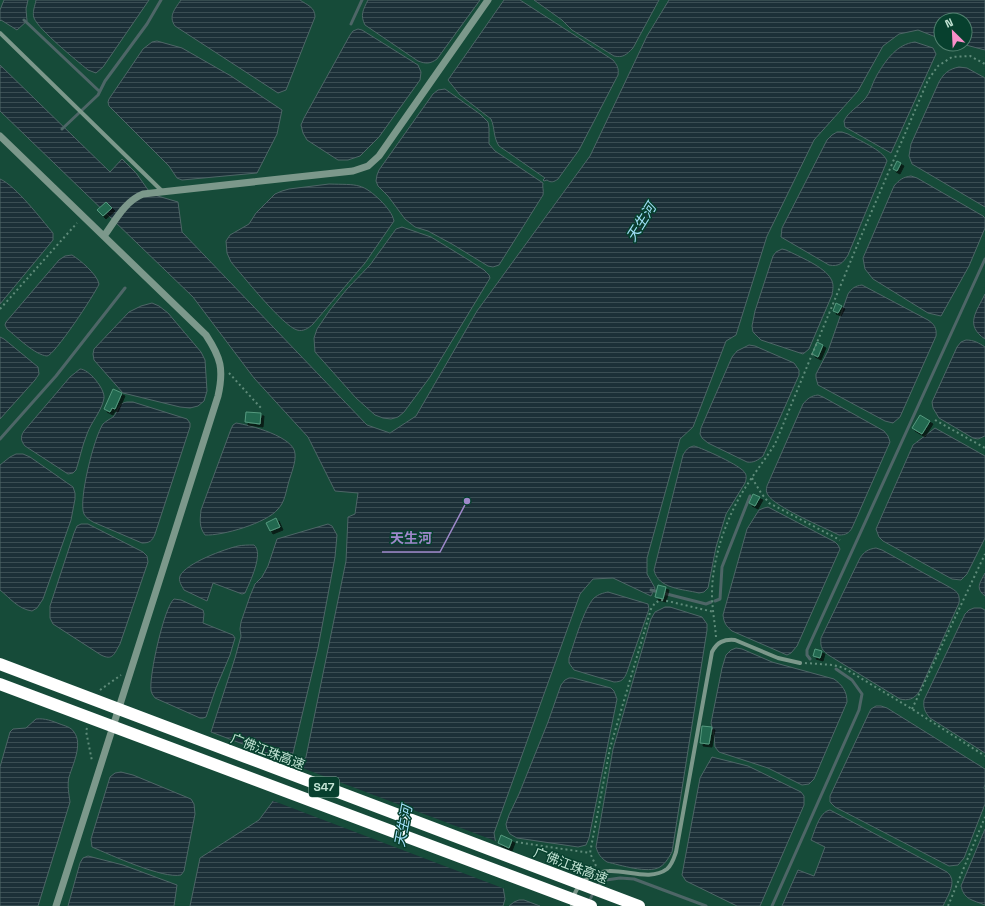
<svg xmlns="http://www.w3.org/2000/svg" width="985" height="906" viewBox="0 0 985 906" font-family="'Space Grotesk','Noto Sans SC',sans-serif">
	<defs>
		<pattern id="water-rules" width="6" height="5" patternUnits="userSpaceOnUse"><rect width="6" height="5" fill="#1c3038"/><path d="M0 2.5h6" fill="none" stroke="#3b4e54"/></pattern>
		<filter id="shadow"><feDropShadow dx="3" dy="3" stdDeviation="0" flood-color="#0009"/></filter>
	</defs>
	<rect width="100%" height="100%" fill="#164b39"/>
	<path fill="url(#water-rules)" stroke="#4e6667" d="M4 0H28L26 9 27 21 17 30 1 20 0 21V10Z
		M36 0H149L103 67 96 73 88 70C76 60 39 30 34 18 32 12 35 6 36 0Z
		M181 0H300C307 5 315 7 315 17L286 90 278 93 175 26C168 16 175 9 181 0Z
		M368 0H480L437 59C430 64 426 64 418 61L365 25C360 15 363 10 368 0Z
		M504 0H520L613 60C617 65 619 68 618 75L579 150 558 179C554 182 551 183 547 180L544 181 543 180 545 178 499 146C493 137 495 128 491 119L460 95 448 80Z
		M534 0H659L633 48C626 55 623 58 614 56L572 30 562 20Z
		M669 0H985V50L962 44H965V20H941V39L918 30 899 34 883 46 858 91 814 140 767 236 736 335 726 341 693 427 680 439 647 558V574L655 588 651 596 613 578 593 579 580 594 494 833 505 899 503 906H190L200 858 259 820 306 757 346 561 348 517 355 514 358 493 335 491 308 437 254 378 193 297 0 111V65L110 172 122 159 136 173 151 194 178 202 182 232 367 425 390 433 416 416 477 311 590 156 647 36Z
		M358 29 362 30 418 65 421 72 420 80 379 137 360 156 348 160H338L307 140 303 133 301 125 304 118 350 35 353 31Z
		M157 41 182 48 231 76 282 110 277 134 257 173 182 180 177 178 169 166 109 106 108 102 109 99 143 49 152 42Z
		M915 42 933 48 936 54 891 153 845 127 844 121C848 112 858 107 865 99 871 92 872 83 877 75 886 60 897 44 915 42Z
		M959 67 967 68 985 78V207L912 164 909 156 911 144 939 82C944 73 949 69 959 67Z
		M445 89 480 114 488 122 489 128V144L495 151 543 183C542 187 544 190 543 195L499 265 493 267 488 266 452 244 428 231 415 227 405 219 388 196 378 186 376 181 377 175 379 170 433 94 438 90Z
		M837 132H842L848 134C858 140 883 150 887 161L848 255C843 263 839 267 829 265L781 237 782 228 827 140 832 135Z
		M911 176 917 178 983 216 985 218V228L969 266 941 316 928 313 873 279 865 269 863 258 894 186C899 180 903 177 911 176Z
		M0 179C16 186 41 219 53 233V240L0 304Z
		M329 184C358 185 362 182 383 203 388 209 392 213 394 221L365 263 313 324C309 328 303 332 297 330 283 326 243 276 231 262L227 253 226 241 230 235 249 224 256 213 275 194 282 191 289 189Z
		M402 227 431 237 467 259 484 270 489 275 490 278 430 377 404 412 398 417 391 419 383 418 375 415 356 398 315 352 314 338 317 329 330 310 347 289 370 265 396 229Z
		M782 249 786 250C798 256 825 267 831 279 834 284 833 289 832 295L809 349 803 354 761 340 753 332 752 326 755 311 773 256 776 252Z
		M72 255C80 260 97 274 99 284 95 294 54 356 47 356 35 355 17 337 7 329L5 325 6 322 59 260 65 256Z
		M862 285 928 320C934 324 937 328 936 336L900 417 893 423 885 421 818 385 816 378V374L828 351 848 294C852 288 855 286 862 285Z
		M985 294V339C964 325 977 311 985 294Z
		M152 303 159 306 168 313 201 352 205 360 207 391 204 401 198 406 190 408 180 407 123 393 94 360 93 354 94 349 129 312 141 306Z
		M0 337 4 339 38 367 39 374 35 380 0 419Z
		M966 340C974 340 979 343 985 347V436L978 439 973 438 939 418 933 408 932 402 957 347 961 342Z
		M749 345 755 346 794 363 799 370V375L763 456C758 460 754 463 747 462L708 443 702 438 700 434 701 428 732 357 737 351Z
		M80 369C89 369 105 389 104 398 102 411 91 422 87 434 82 446 80 458 76 470L73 473 68 474 25 446C21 441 20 437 24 431L70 377Z
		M818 395 823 397 884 431 888 436 890 442 852 528C849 533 846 535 839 535 825 528 775 507 768 495 766 492 766 490 767 486L803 404C808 398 811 396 818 395Z
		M127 402H133L187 419 190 423V427L155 534C152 541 150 543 142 543L93 522C90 520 86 518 84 514 78 501 94 437 103 424 106 421 110 419 113 417 119 411 117 403 127 402Z
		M236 423C250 425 295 437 295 454 296 462 291 474 289 481 286 491 285 502 278 509 267 523 222 536 205 535 199 527 200 520 201 510L231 429 233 425Z
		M935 428 985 456V538L967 574 961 580 952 579 883 541 879 537 876 529 913 445Z
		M694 446C702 448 742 466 745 473 747 476 746 480 745 483L726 514 716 547 708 588 704 592 699 593C683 589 658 589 654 570L683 455C686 450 688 447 694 446Z
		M16 454H23L30 457 73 487 75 493V499L71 520 43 599 37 608 32 611C18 609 10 598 0 590V465L10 457Z
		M768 507 835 542 838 545 840 549 797 646 791 653 787 655 732 631C726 626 724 623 723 615L747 529 759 510 764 508Z
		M81 524H88L143 552 147 556 148 562 120 644C114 654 113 661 101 655L53 624 50 618V606L74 533 77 526Z
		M328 524 332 526 337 535 335 557 318 648 293 753 291 758 288 761 211 732 235 658 241 636 240 629 241 622 250 596 255 584 262 577 268 566 277 539Z
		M254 545C264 553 250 582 245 593L242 594 213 583 207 601 184 590C182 586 178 581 180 576 186 563 225 549 238 546 243 545 248 545 254 545Z
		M876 548 882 550 951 588C958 592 960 595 959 603L919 692C914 699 908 701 900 699L830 656C822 651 820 647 821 638L860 558C864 552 868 549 876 548Z
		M985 573V596C975 588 980 583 985 573Z
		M608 592 648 604 649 609 627 672C624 679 622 682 614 682L574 670 569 663V658C574 644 584 608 594 598 599 594 603 593 608 592Z
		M174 599 181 600 203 610 204 614 203 623 233 635 235 638 230 655 216 688 206 717 203 718H200L155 698C153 695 151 693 151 690 149 676 164 607 174 599Z
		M665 607H670L702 617 707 624V630L672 852C669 857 666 863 660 867 648 874 620 865 607 862 601 858 598 854 596 847L613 749 651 619 655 612Z
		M974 608H981L985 610V753L930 718C925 712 923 708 924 700L965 614 969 610Z
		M736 648 742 649 772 662 834 679C842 685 847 691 847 702L814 779 809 784 802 785 768 768 719 752 715 747 714 735 711 723 722 668 726 655 731 650Z
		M569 678H573L611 688 614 691 617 699 589 838 586 845 578 847 517 838 510 834 507 829 506 824 509 815 519 794 548 722 561 685 565 680Z
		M876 706H881L887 708 985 769V784L984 788 985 790V804L964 858 958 865 949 866 835 807 830 802V796L868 715 871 709Z
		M36 719C45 718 52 721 60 724 65 726 71 727 74 732 83 744 73 764 69 777 67 785 69 794 70 802L38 906H0V767L10 732 13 729 26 728Z
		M712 757 748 766 801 792 804 796V805L760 906H737L686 881 682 875 700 778Z
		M121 772 133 775 191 799 194 804 195 814 184 871 181 875C163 879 111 855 92 847L91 839 110 777 115 773Z
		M830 810 947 872C958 881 948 895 943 906H782L798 870 814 876 825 847 811 840C815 831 819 812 830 810Z
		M985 829V905C973 900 964 900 961 886Z
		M88 856 123 865 177 885 174 906H68L80 863 83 858Z
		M519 900H524L540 906H509L514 902Z"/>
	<path fill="#164b39" d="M297 766 498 842 505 889 271 800Z"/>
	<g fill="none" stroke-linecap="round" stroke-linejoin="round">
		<path stroke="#4e6667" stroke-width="3" d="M24 20 99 91
			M351 24 362 0
			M62 129 98 95 105 81 147 24 161 0
			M0 439 56 376 125 288
			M651 590 706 604 711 602
			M715 601 720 599 722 567 750 496
			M810 659 807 655V650L985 259
			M597 886 606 880 620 878 634 879 706 906
			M589 902 594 891
			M772 906 859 710 862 694 852 680 836 669"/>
	</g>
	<path fill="#21674f" stroke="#569a7f" filter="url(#shadow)" d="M897 161 901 163 897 171 893 169Z
		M106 202 112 208 103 216 97 210Z
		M836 303 842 306 838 313 833 311Z
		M817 342 823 345 818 357 812 354Z
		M113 389 122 393 115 409 112 408 110 412 104 409Z
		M246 412 261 413 260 424 245 422Z
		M920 415 930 421 922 434 912 428Z
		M753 494 760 497 755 506 749 503Z
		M276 518 280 527 270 531 266 523Z
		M658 585 666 587 663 599 655 597Z
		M815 649 822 651 820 658 813 656Z
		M702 726 712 727 709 744 700 743Z
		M501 835 512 840 509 848 498 843Z"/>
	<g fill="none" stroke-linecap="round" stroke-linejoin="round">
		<path stroke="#5f8b7a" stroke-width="2" stroke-dasharray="2 3" stroke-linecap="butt" d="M0 309 77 223
			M229 373 261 408
			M935 420 985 448
			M752 478 761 493 769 503 840 540
			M716 637C715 623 712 609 712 594 712 558 727 515 747 485 756 471 766 458 775 444L859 241 928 80 938 66 952 57 970 56 985 64
			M805 663 833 665 844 668 912 709 985 756
			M100 690 121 675
			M912 709 985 554
			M87 728 86 731 92 761
			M516 842 590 853
			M596 866 590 853 610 748 651 609C654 604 656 601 663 600L714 612
			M948 906 985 817"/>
		<path stroke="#7c988b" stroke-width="4" d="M0 33 162 191
			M572 906C573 894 578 884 588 878 595 874 602 871 609 871 627 870 651 881 667 869 672 865 674 858 676 852L712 652C717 642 724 639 735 640L778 658 800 663"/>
		<path stroke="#7c988b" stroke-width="7" d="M0 136 206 335C221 358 224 369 218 396L56 906
			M104 236C115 221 125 201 143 194L353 171 368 166 379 156 488 0"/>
		<path stroke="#fff" stroke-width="12" d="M0 664 639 906
			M0 684 591 906"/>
	</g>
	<g text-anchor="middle" stroke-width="3" stroke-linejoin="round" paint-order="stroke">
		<rect fill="#07402e" stroke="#8ab2a2" stroke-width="1" x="309" y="777" width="30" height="20" rx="3"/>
		<g font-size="12" font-weight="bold" fill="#c2e3d4">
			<text x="324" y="791">S47</text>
		</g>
		<g font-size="13" fill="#c2e3d4" stroke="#07402e">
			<text transform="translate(268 751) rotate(21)" y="5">广佛江珠高速</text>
			<text transform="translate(571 865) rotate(21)" y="5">广佛江珠高速</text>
		</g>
		<g font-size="14" font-style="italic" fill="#a3e0fa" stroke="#07402e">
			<text transform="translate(641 222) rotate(-58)" y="5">天生河</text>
			<text transform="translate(403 826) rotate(-79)" y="5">天生河</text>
		</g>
	</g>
	<path fill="none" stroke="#9e88ca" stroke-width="1.5" d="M467 501L440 552H382"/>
	<circle fill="#9e88ca" stroke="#07402e" stroke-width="1.5" cx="467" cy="501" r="4"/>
	<g font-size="14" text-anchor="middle" font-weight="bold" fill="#9e88ca" stroke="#07402e" stroke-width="3" stroke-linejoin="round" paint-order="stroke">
		<text x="411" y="543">天生河</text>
	</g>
	<g transform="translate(953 32) rotate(336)"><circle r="19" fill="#07402e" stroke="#528170"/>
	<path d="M0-3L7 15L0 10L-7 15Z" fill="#f98fca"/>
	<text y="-6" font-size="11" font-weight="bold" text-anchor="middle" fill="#c2e3d4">N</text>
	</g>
</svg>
